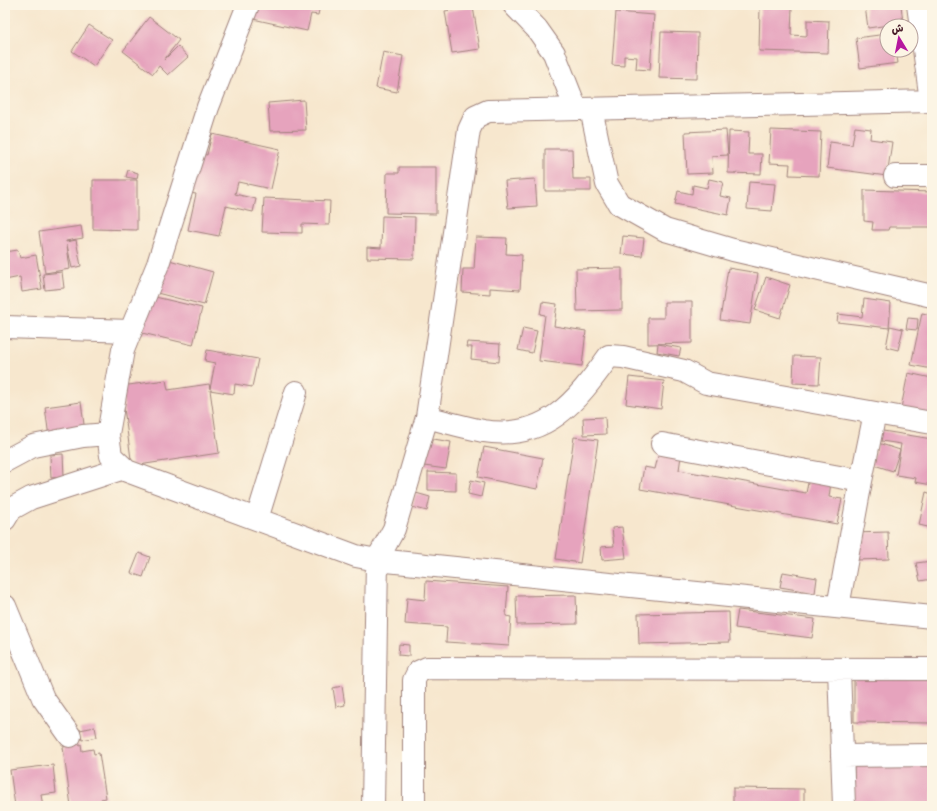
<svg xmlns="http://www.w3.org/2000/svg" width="937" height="811" viewBox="0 0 937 811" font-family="Dekko,'Playpen Sans Arabic',sans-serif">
	<rect width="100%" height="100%" fill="#fcf5e5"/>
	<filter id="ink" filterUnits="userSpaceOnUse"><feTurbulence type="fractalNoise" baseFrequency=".025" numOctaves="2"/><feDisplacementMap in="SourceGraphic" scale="8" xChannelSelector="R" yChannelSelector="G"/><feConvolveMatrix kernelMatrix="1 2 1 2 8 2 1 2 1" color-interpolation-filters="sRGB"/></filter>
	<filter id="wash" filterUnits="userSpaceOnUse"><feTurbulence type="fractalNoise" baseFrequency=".012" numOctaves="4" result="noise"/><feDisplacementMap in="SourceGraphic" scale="16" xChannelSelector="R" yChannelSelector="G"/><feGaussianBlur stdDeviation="0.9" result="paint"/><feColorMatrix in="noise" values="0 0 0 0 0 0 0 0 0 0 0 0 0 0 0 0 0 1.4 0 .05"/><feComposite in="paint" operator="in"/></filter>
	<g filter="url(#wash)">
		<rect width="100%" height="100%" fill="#f7e7ce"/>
		<g id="blocks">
			<path fill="#e6a3bd" d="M256 5H320L318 15 311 14 307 31 253 19Z
				M872 5H901L903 23 868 28 865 6Z
				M760 6 792 7 791 35 807 36V20L829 21 828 53 759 51Z
				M473 7 480 49 452 53 445 11Z
				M616 12 654 15 650 70 636 69 637 57 624 56V66L612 65Z
				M149 17 179 40 164 60 178 46 188 57 168 75 159 66 153 74 123 51Z
				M89 25 112 40 94 66 72 51Z
				M661 32 698 33 697 79 659 78Z
				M887 34V50H896L898 63 860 68 856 38Z
				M383 52 403 56 397 92 376 88Z
				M304 100 306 130 270 131 268 103Z
				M855 127 871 129 870 139 892 142 887 176 827 168 830 142 852 145Z
				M726 130 728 155 712 156 713 173 687 174 685 132Z
				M771 130 821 132 819 176 789 175 790 164 769 163Z
				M729 131 749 132 748 154H762L761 174 728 173Z
				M212 134 280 149 271 189 238 182 235 194 256 199 253 212 226 206 219 236 188 230 196 194 189 193 198 153 207 155Z
				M545 149H572L573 179H591V191H545Z
				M399 167H436V214L386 213 387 173H399Z
				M128 170 138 173 137 179 126 177Z
				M535 179 537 206 508 208 505 181Z
				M709 179 723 182 720 196 731 198 728 215 675 204 678 191 692 194 693 185 707 188Z
				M93 180H137V230L93 229Z
				M749 182 775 184 772 211 747 209Z
				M864 190 932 192V227H889L888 230H872L873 222 864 221Z
				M264 198 330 201 329 225 302 224V233L262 232Z
				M382 216 415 217 414 259 367 258V247L381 248Z
				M81 226 83 238 66 241V242L76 240 81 266 72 268 67 245 70 269 45 273 39 232Z
				M623 236 644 238 642 256 621 254Z
				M476 237 507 238 506 254 522 255 520 290 490 288V294L462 292 463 269H474Z
				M18 250 20 258 36 255 42 289 22 292 20 277 5 280V252Z
				M162 258 213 272 204 305 153 292Z
				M622 268V310L577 311 576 269Z
				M728 268 758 273 750 324 720 320Z
				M62 272 64 288 45 290 43 274Z
				M766 277 790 285 780 318 755 310Z
				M151 296 202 308 193 345 142 333Z
				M864 299 891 303 889 328 837 322 838 314 862 317Z
				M542 302 557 304 554 326 586 331 582 366 539 361 545 315 540 314Z
				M664 302H692V343L648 344V318H664Z
				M922 313 932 315V369L911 365Z
				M908 318 918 319 917 330 906 329Z
				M890 326 903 329 898 350 886 347Z
				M523 328 537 331 532 353 518 350Z
				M467 342 500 344 499 362 471 359 472 347H466Z
				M658 344 681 348 679 356 657 352Z
				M207 350 258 359 252 387 235 384 234 394 210 390 219 453 132 466 121 386 166 380 168 390 209 384 210 389 215 363 205 361Z
				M794 356 821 357 819 384 793 383Z
				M908 373 932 378V418L900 413Z
				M629 377 664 381 661 409 626 404Z
				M81 402 85 432 49 437 45 407Z
				M605 417 606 434 584 435 583 418Z
				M877 430 932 439V485L915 482 916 478 896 475 901 444 875 440Z
				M574 437 598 440 580 563 556 559Z
				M428 438 451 442 446 469 424 466Z
				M878 443 900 450 893 471 871 464Z
				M484 447 543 458 537 489 478 477Z
				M659 452 681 456 679 470 806 493 809 478 831 482 829 497 842 499 837 524 640 489 644 467 655 469Z
				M63 454 64 477 51 478 50 455Z
				M428 472 456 473V491L428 490Z
				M471 480 484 483 481 497 468 494Z
				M926 492 932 494V528L919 525Z
				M416 493 430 497 427 511 412 507Z
				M622 527 626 558 602 560 601 547 614 546 612 528Z
				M888 532 889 559 857 560 852 533Z
				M139 553 150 557 143 577 131 573Z
				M932 561V579L920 581 916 563Z
				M783 572 817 578 815 593 780 587Z
				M426 581 508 587 506 616 511 617 509 646 446 642 447 627 405 624 407 598 425 600Z
				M576 595 577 624 517 625 516 596Z
				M738 610 815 619 812 638 735 628Z
				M729 612 730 642 639 644 638 614Z
				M399 644 409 645V656L398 655Z
				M854 676 932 677V723L854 722Z
				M342 686 345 705 336 707 333 688Z
				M95 727 97 737 82 740 80 730Z
				M81 744 82 751 93 749 94 754 99 753 106 798 101 799 102 806H71L63 747Z
				M854 762 932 763V806H854Z
				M53 765 56 793 41 795 43 806H15L10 770Z
				M733 788 804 789V806H733Z"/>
		</g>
	</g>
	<g filter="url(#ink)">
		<use href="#blocks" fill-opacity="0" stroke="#a0837c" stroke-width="1"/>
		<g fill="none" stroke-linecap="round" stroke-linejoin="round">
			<g stroke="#a0837c" stroke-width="24">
				<path id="minor" d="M248 5 208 107 158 264 123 350 108 434 111 456 127 471 356 556 377 560 932 617
					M514 5 537 29 554 53 576 109
					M918 5 931 101
					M591 109 607 184 619 204 665 230 733 250 932 296
					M895 176H932
					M5 327 131 331
					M427 417C445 422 464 427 483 431 546 441 576 402 609 356L623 357 684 371 706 383 932 423
					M662 444 861 481
					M5 461 33 446 83 436 108 434
					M5 519 11 509 31 498 124 468
					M257 519 296 392
					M5 606 43 698 70 736
					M838 607 861 481 875 413
					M839 669 844 806
					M842 756 932 755
					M373 806 377 560 394 529 427 417 469 130 475 117 488 111 932 101
					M414 806V680L418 672 427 668 932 669"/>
			</g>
			<use href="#minor" stroke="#fff" stroke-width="22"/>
		</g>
	</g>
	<rect width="937" height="811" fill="none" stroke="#fcf5e5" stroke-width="20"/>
	<g transform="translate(899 38) rotate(350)"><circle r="19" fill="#fcf5e5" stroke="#b59f9b"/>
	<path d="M0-3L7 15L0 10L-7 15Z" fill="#b5179e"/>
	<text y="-6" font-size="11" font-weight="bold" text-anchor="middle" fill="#4a1f2b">ش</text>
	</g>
</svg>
